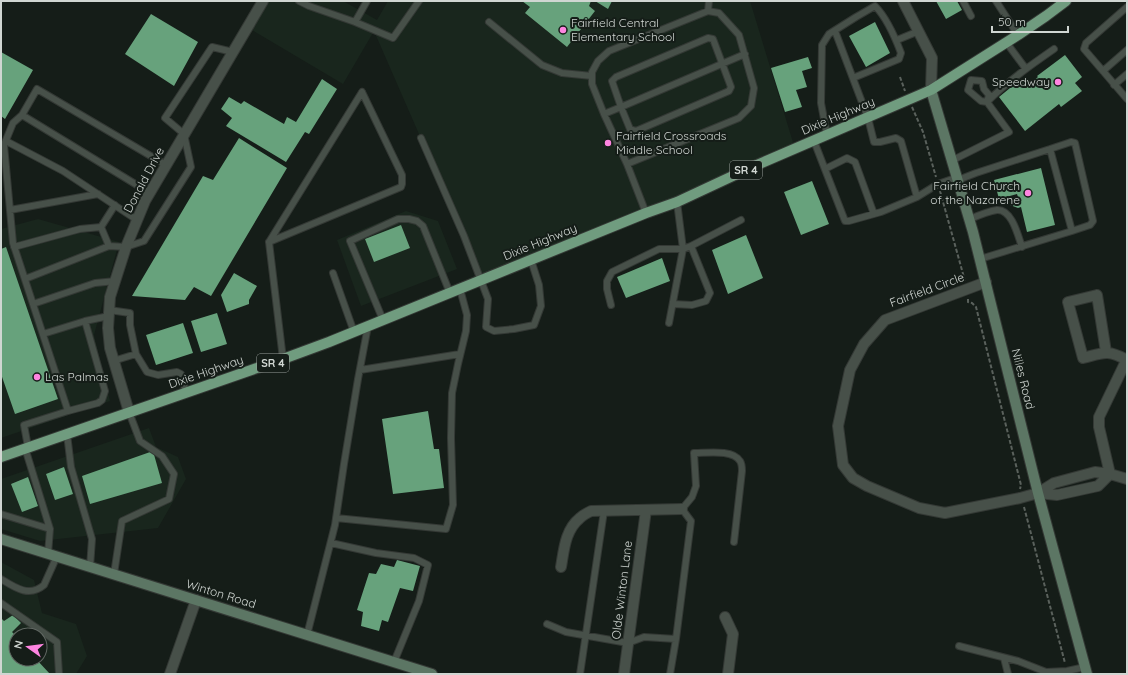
<svg xmlns="http://www.w3.org/2000/svg" width="1128" height="675" viewBox="0 0 1128 675" font-family="Quicksand,sans-serif">
	<rect width="100%" height="100%" fill="#151d18"/>
	<path fill="#19261d" fill-rule="evenodd" d="M263 1H343L377 20 388 1H750L795 149 481 280 436 173 374 31 343 84 247 27Z
		M406 211 438 221 457 269 361 306 337 240Z
		M38 219 119 242 94 335 110 401 1 438V229Z
		M149 428 156 447 178 457 186 479 158 528 40 541 1 529V479Z
		M1 562 34 580 42 613 76 624 87 656 76 674H1ZM16 635H40V659H16Z"/>
	<path fill="#67a27c" d="M522 1H591L589 6 595 11 567 47 525 13 530 7Z
		M595 1H612L608 9Z
		M936 1H957L962 10 946 19Z
		M151 14 198 42 174 86 125 54Z
		M875 22 890 53 866 67 849 36Z
		M1 52 33 70 5 119 1 116Z
		M1065 55 1082 77 1075 83 1082 91 1061 107 1059 104 1025 131 999 97 1021 79 1026 86 1038 77 1037 76Z
		M808 57 812 68 802 71 807 87 796 90 802 107 785 112 771 68Z
		M322 79 337 89 309 134 305 132 286 162 226 126 232 118 221 109 229 97 241 104 244 101 284 124 287 117 296 122Z
		M239 138 287 168 211 296 194 287 185 300 132 296 203 176 213 180Z
		M1041 168 1055 225 1027 232 1021 207 1018 208 1010 205 1015 198 1018 197 1017 194 999 199 994 180Z
		M812 181 829 224 801 235 784 192Z
		M401 225 410 248 374 262 365 239Z
		M746 235 763 278 728 294 712 250Z
		M6 247 58 399 15 414 1 374V249Z
		M662 258 670 281 626 298 617 277Z
		M234 273 257 286 249 300V304L227 312 221 295Z
		M217 313 227 344 201 352 191 321Z
		M183 323 193 353 156 365 146 335Z
		M428 411 434 449H439L444 488 393 494 382 419Z
		M153 451 162 483 90 504 82 476Z
		M64 467 73 494 55 500 46 474Z
		M28 477 38 506 22 512 11 484Z
		M397 560 420 566 413 591 400 588 388 622 382 620 379 631 361 626 363 612 357 610 369 573 376 574 381 564 394 567Z
		M13 615 21 623 12 632 16 636V659H36L50 674H1V618L4 621Z"/>
	<g fill="none" stroke-linecap="round" stroke-linejoin="round">
		<g stroke="#343935" stroke-width="8">
			<path id="lane" d="M299 1 309 6 355 22 393 38 419 1
				M963 1 971 16
				M996 1 1018 35
				M1127 7 1086 43 1084 49 1127 99
				M708 11 709 1
				M355 22 367 1
				M489 22 542 65 562 73 592 76
				M835 31 868 118 874 142H880L896 138 901 141 917 197 938 184 958 177
				M897 40 919 31
				M1006 42 1026 69
				M1103 71 1127 50
				M1114 85 1127 74
				M988 101C1008 81 1031 65 1054 49
				M604 114 621 107 630 129 636 131 729 91 731 87 713 39 708 38 616 77 612 81 621 107 745 54
				M22 115 13 123 4 145 13 243 68 411 24 425 28 447
				M827 135 821 103 822 45 829 34 856 17 875 6C887 18 895 37 901 53L899 59 853 78
				M421 138 464 236 488 299 486 327 494 331 514 329 534 325 541 306 539 285 531 260
				M6 141 63 171 137 220
				M814 141 845 221H849L881 212 917 197
				M1050 149 1071 142 1075 143 1093 221 1090 225 1072 231
				M953 160 1009 132 987 102 981 101 968 90 971 80 982 81 984 89 989 95 987 102
				M627 164 739 118 751 106 754 88 739 35 719 13 708 11 609 51 598 61 592 72V84L604 114 627 164 646 213
				M825 169 847 158 855 162 874 214
				M958 180 976 173 1050 149 1072 231 980 259
				M150 193 22 115 37 89 166 165
				M10 210 98 194
				M970 219C977 216 990 211 997 210 1012 209 1018 236 1022 247
				M101 227 115 205
				M269 242 401 187 402 184V175L362 92
				M691 246 741 220
				M14 247 80 229 101 227 109 246
				M333 273 354 332
				M25 279 109 246 126 247 144 241 191 167 184 134 165 118 212 47 233 52
				M33 304 95 283 116 281
				M611 305 607 289V281L612 272 659 249H683L691 246 710 293 706 301 692 305 673 304
				M109 310 130 313V325L136 354 113 361
				M383 320 350 241 398 219H409L417 221 423 226 450 293
				M669 323 683 249 677 202
				M43 334 85 321 109 316
				M136 354 147 372 158 375 177 372 181 374 186 393
				M283 359 269 242 362 92
				M360 370 460 354
				M68 411 98 403 102 400 105 391 85 321
				M67 434 71 467 92 539 90 567
				M25 448 50 529 48 554
				M1 514 50 529
				M336 518 446 529 453 505 451 438 452 393 458 364 466 331 467 315 460 289
				M331 543 376 553 414 558 428 565 419 601 394 662
				M114 574 122 521 169 499 174 474 162 456 140 441 129 412
				M1 579C14 587 29 598 44 585L57 556
				M1 603 57 642 59 674
				M547 624 566 632 628 643 644 637 676 639
				M307 635 335 525 344 464 358 379 368 326
				M959 646 1018 661 1046 672 1067 671 1085 667
				M1004 658 1008 674
				M580 674 604 511
				M670 674 676 639 691 521 682 509 692 497 696 486 694 453C707 453 733 449 740 461 742 464 742 468 742 471L734 542"/>
		</g>
		<g stroke="#343935" stroke-width="12">
			<path id="street" d="M903 1 932 58 931 90
				M986 282 885 320 864 344 850 370 838 426 843 465 853 478 867 486 919 508 945 513 1020 498 1038 493 1054 483 1095 472 1110 474 1127 479
				M1106 352 1097 295 1068 302 1083 358C1103 353 1107 349 1127 360
				M129 412 110 348 108 328 110 297 126 247 145 201 263 1
				M1110 474 1099 427V417L1127 359
				M1038 493 1057 495 1098 486 1110 474
				M561 567C564 550 565 530 580 518 583 515 587 513 591 511L682 509
				M725 617 733 634 728 674
				M170 674 196 600
				M624 674 646 510"/>
		</g>
		<g stroke="#343935" stroke-width="12">
			<path id="secondary" d="M931 90 973 232 1038 493 1087 674
				M1 539 432 674"/>
		</g>
		<g stroke="#343935" stroke-width="12">
			<path id="primary" d="M1 457 283 359 329 342 646 213 677 202 752 167 931 90 1018 35 1046 16 1066 1"/>
		</g>
		<path stroke="#5a615c" stroke-width="2" stroke-dasharray="4 2" stroke-linecap="butt" d="M900 77 905 91
			M912 107 923 132 936 177
			M940 191 965 281
			M968 299V302L972 303 976 307 1021 485 1020 489
			M1024 507 1065 663"/>
		<use href="#lane" stroke="#475049" stroke-width="6"/>
		<use href="#street" stroke="#475049" stroke-width="10"/>
		<use href="#secondary" stroke="#5c7664" stroke-width="10"/>
		<use href="#primary" stroke="#709c7f" stroke-width="10"/>
	</g>
	<g fill="#fe85e0" stroke="#151d18" stroke-width="1.5">
		<circle cx="563" cy="30" r="4"/>
		<circle cx="1058" cy="82" r="4"/>
		<circle cx="608" cy="143" r="4"/>
		<circle cx="1028" cy="193" r="4"/>
		<circle cx="37" cy="377" r="4"/>
	</g>
	<g text-anchor="middle" stroke-width="4" stroke-linejoin="round" paint-order="stroke">
		<g fill="#151d18" stroke="#989e9a" stroke-width="1">
			<rect x="730" y="161" width="32" height="18" rx="3"/>
			<rect x="257" y="354" width="32" height="18" rx="3"/>
		</g>
		<g font-size="11" font-weight="bold" fill="#d0d6d2">
			<text x="746" y="174">SR 4</text>
			<text x="273" y="367">SR 4</text>
		</g>
		<g font-size="12" fill="#d0d6d2" stroke="#151d18" text-anchor="start">
			<text x="571" y="27">Fairfield Central<tspan x="571" dy="14">Elementary School</tspan></text>
			<text x="1050" y="86" text-anchor="end">Speedway</text>
			<text x="616" y="140">Fairfield Crossroads<tspan x="616" dy="14">Middle School</tspan></text>
			<text x="1020" y="190" text-anchor="end">Fairfield Church<tspan x="1020" dy="14">of the Nazarene</tspan></text>
			<text x="45" y="381">Las Palmas</text>
		</g>
		<g font-size="12" fill="#d0d6d2" stroke="#151d18">
			<text transform="translate(838 116) rotate(-23)" y="4">Dixie Highway</text>
			<text transform="translate(144 180) rotate(-62)" y="4">Donald Drive</text>
			<text transform="translate(540 242) rotate(-22)" y="4">Dixie Highway</text>
			<text transform="translate(927 290) rotate(-20)" y="4">Fairfield Circle</text>
			<text transform="translate(206 372) rotate(-19)" y="4">Dixie Highway</text>
			<text transform="translate(1023 379) rotate(76)" y="4">Nilles Road</text>
			<text transform="translate(622 590) rotate(-83)" y="4">Olde Winton Lane</text>
			<text transform="translate(221 594) rotate(17)" y="4">Winton Road</text>
		</g>
	</g>
	<rect width="1128" height="675" fill="none" stroke="#d0d6d2" stroke-width="4"/>
	<g transform="translate(28 647) rotate(284)"><circle r="19" fill="#151d18" stroke="#606762"/>
	<path d="M0-3L7 15L0 10L-7 15Z" fill="#fe85e0"/>
	<text y="-6" font-size="11" font-weight="bold" text-anchor="middle" fill="#d0d6d2">N</text>
	</g>
	<path d="M992 26v6h76v-6" fill="none" stroke="#d0d6d2" stroke-width="2"/>
	<text x="998" y="26" font-size="12" fill="#d0d6d2" stroke="#151d18" stroke-width="3" paint-order="stroke">50 m</text>
</svg>
